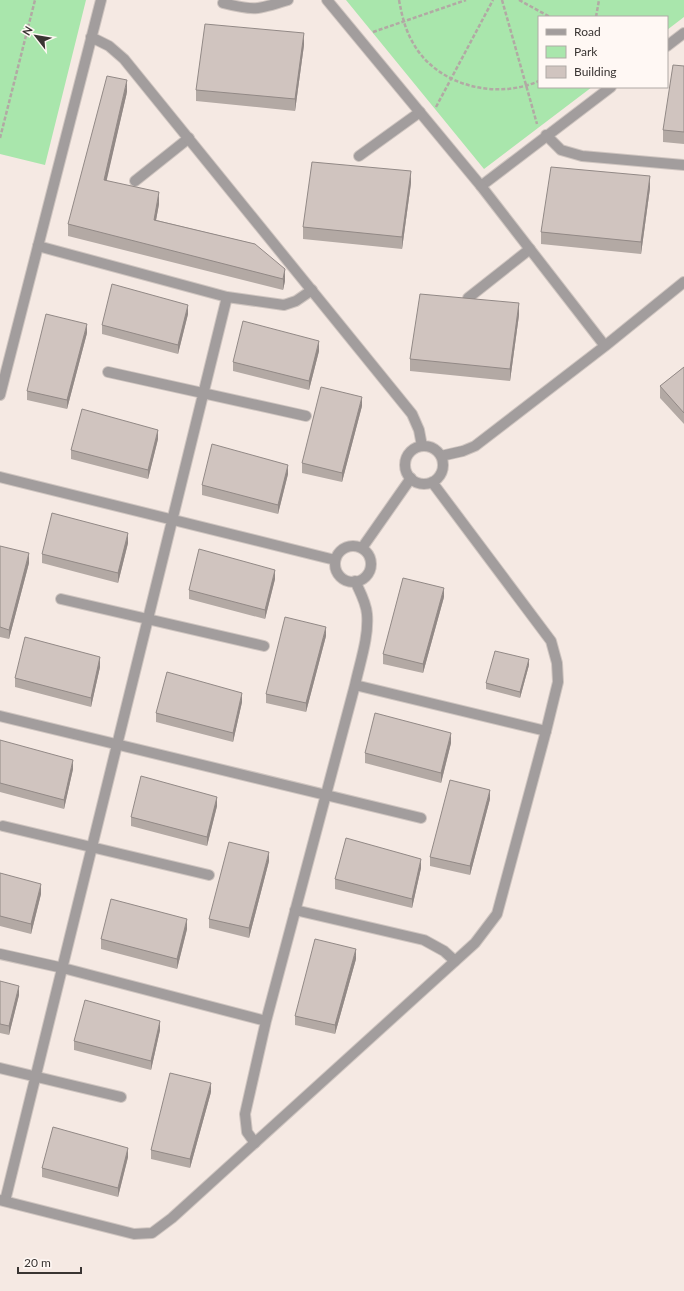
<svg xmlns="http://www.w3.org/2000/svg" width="684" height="1291" viewBox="0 0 684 1291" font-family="Lato,sans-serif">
	<rect width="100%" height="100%" fill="#f5e9e3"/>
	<path fill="#a9e6ac" d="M0 0H86L45 165 0 154Z
		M346 0H684V17L667 30V17H539V87H592L484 169Z"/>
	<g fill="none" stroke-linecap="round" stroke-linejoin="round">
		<g stroke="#cfc5c0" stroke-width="12">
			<path id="service" d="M223 3C254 11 257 10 288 0
				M667 46 684 33
				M546 135 561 150 582 156 684 165
				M359 156 420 112
				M135 181 189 138
				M481 186 611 87
				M38 246 227 297 284 305 296 301 312 290
				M468 298 530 249
				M108 372 306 416
				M0 477 335 560
				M335 564a18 18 0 1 1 36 0a18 18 0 1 1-36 0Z
				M362 548 411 478
				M61 599 264 646
				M355 685 546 731
				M0 716 421 818
				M3 826 209 875
				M295 910 424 940 444 951 455 961
				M0 954 63 968 266 1021
				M0 1068 121 1097
				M255 1143 247 1132 245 1114 266 1021 355 685C360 662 369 637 367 614 366 602 360 592 355 581
				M5 1201 227 297"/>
		</g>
		<g stroke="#cfc5c0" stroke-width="12">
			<path id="minor" d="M327 0 481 186 605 346 684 282
				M91 37 109 46 124 59 412 414 419 430 422 446
				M0 395 101 0
				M405 465a19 19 0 1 1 38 0a19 19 0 1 1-38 0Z
				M441 456 463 451 475 446 605 346
				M0 1200 134 1234 152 1233 172 1218 475 943 497 914 546 731 558 682 557 663 551 641 432 482"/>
		</g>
		<path stroke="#b2a9a4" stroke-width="2.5" stroke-dasharray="4 2" stroke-linecap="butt" d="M399 0C402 16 405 29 413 43 437 86 496 100 539 81
			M502 0 537 124
			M519 0 550 17
			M596 17 599 0
			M373 32 466 0
			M436 107 493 0
			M0 138 35 0"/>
		<use href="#service" stroke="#a29d9d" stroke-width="10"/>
		<use href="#minor" stroke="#a29d9d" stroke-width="10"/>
	</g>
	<path fill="#b3a9a4" d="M304 45 295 111 196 101V90Z
		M684 66V144L663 142V130Z
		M127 92 106 181 159 204 156 220 255 244 285 281 283 290 68 236V224Z
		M411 183 402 249 303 239V227Z
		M650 188 641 254 541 244V232Z
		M188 314 178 354 102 334V325Z
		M519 315 510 381 410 371V359Z
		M87 333 67 409 27 400V391Z
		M319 351 309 390 233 371V362Z
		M684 367V424L660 398V386Z
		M362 406 342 482 302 473V463Z
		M158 439 148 479 71 459V450Z
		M288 474 278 514 202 495V485Z
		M128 543 118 583 42 563V554Z
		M0 546 29 563 9 639 0 637Z
		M275 579 265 619 189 599V590Z
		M444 597 423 673 383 664V654Z
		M326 636 306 712 266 703V694Z
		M529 665 520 698 486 689V683Z
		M100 667 91 707 15 687V678Z
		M242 702 233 742 156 722V713Z
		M0 740 73 769 64 809 0 792Z
		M451 743 441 783 365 763V753Z
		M490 799 470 875 430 866V857Z
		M217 806 207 846 131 826V817Z
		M269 861 249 938 209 928V919Z
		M421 868 412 908 335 889V879Z
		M0 873 41 894 31 934 0 926Z
		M187 929 177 969 101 949V939Z
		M356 959 335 1034 295 1025V1016Z
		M0 981 19 995 9 1035 0 1033Z
		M160 1030 151 1070 74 1050V1041Z
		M211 1092 190 1168 151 1159V1150Z
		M128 1157 118 1197 42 1177V1168Z"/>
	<path fill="#928986" d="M304 33V45L295 111V99Z
		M127 80V92L104 192V180Z
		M411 171V183L402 249V237Z
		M650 176V188L641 254V242Z
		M159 192V204L154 231V220Z
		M285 269V281L283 290V279Z
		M519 303V315L510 381V369Z
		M188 305V314L178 354V345Z
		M87 324V333L67 409V400Z
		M319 341V351L309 390V381Z
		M362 397V406L342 482V473Z
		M158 430V439L148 479V470Z
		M288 465V474L278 514V505Z
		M128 533V543L118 583V573Z
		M29 553V563L9 639V630Z
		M275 570V579L265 619V610Z
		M444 588V597L423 673V664Z
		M326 627V636L306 712V703Z
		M100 657V667L91 707V698Z
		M529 659V665L520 698V692Z
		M242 693V702L233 742V733Z
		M451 733V743L441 783V773Z
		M73 760V769L64 809V800Z
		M490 790V799L470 875V866Z
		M217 797V806L207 846V837Z
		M269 852V861L249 938V928Z
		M421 859V868L412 908V899Z
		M41 884V894L31 934V924Z
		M187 919V929L177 969V959Z
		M356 949V959L335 1034V1025Z
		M19 986V995L9 1035V1026Z
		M160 1021V1030L151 1070V1061Z
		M211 1083V1092L190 1168V1159Z
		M128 1148V1157L118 1197V1188Z"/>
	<path fill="#d0c4bf" stroke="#928986" d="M205 24 304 33 295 99 196 90Z
		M673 65 684 66V132L663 130Z
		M107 76 127 80 104 180 159 192 154 220 255 244 285 269 283 279 68 224Z
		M312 162 411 171 402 237 303 227Z
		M551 167 650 176 641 242 541 232Z
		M112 284 188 305 178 345 102 325Z
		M420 294 519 303 510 369 410 359Z
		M46 314 87 324 67 400 27 391Z
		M243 321 319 341 309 381 233 362Z
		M684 367V413L660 386Z
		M321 387 362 397 342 473 302 463Z
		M82 409 158 430 148 470 71 450Z
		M212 444 288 465 278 505 202 485Z
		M52 513 128 533 118 573 42 554Z
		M0 546 29 553 9 630 0 627Z
		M199 549 275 570 265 610 189 590Z
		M403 578 444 588 423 664 383 654Z
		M285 617 326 627 306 703 266 694Z
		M25 637 100 657 91 698 15 678Z
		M495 651 529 659 520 692 486 683Z
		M167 672 242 693 233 733 156 713Z
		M375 713 451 733 441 773 365 753Z
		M0 740 73 760 64 800 0 783Z
		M141 776 217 797 207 837 131 817Z
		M450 780 490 790 470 866 430 857Z
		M346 838 421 859 412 899 335 879Z
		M229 842 269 852 249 928 209 919Z
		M0 873 41 884 31 924 0 916Z
		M111 899 187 919 177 959 101 939Z
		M315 939 356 949 335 1025 295 1016Z
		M0 981 19 986 9 1026 0 1024Z
		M85 1000 160 1021 151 1061 74 1041Z
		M170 1073 211 1083 190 1159 151 1150Z
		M53 1127 128 1148 118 1188 42 1168Z"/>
	<rect x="538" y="16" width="130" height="72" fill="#fff8f4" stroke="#b0aaa6"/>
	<rect x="546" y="29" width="20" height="6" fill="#a29d9d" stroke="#b0aaa6"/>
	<text x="574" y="36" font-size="12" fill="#393432">Road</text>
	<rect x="546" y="46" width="20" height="12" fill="#a9e6ac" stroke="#b0aaa6"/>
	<text x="574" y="56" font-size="12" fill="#393432">Park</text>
	<rect x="546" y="66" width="20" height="12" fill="#d0c4bf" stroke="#b0aaa6"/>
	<text x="574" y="76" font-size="12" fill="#393432">Building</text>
	<g transform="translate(36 36) rotate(301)" stroke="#fff8f4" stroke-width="3" paint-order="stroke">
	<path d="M0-3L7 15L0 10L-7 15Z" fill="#393432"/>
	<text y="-6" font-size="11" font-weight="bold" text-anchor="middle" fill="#393432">N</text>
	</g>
	<path d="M18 1267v6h63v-6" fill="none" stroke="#393432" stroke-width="2"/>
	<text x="24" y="1267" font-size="12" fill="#393432" stroke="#fff8f4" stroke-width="3" paint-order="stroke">20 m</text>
</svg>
